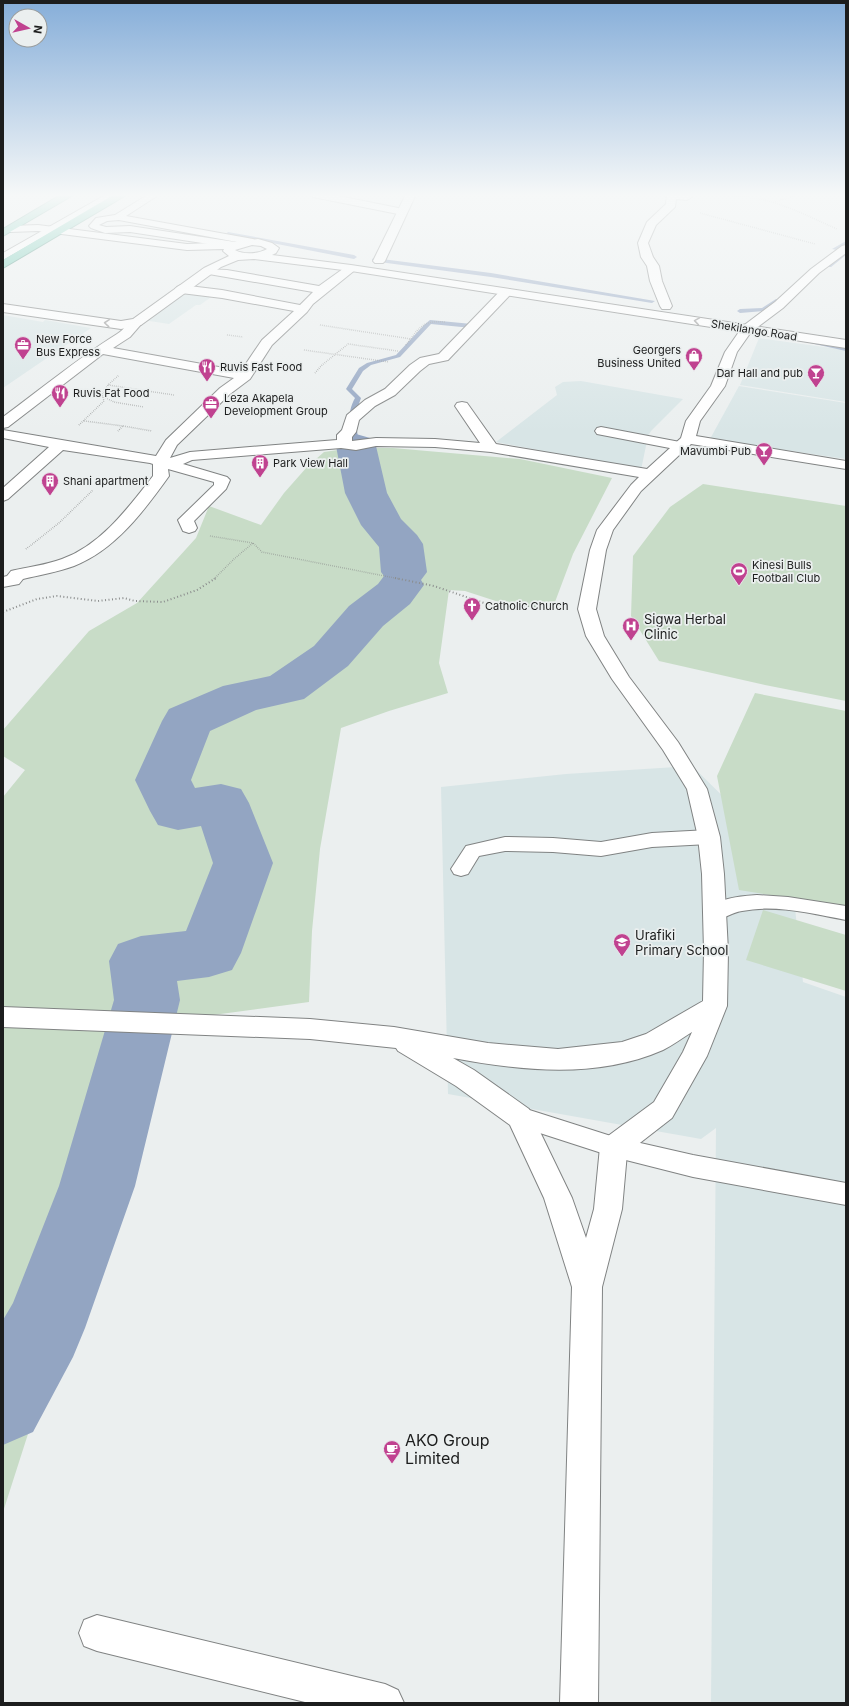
<svg xmlns="http://www.w3.org/2000/svg" width="849" height="1706" viewBox="0 0 849 1706" font-family="Inter,sans-serif">
	<rect width="100%" height="100%" fill="#ebefef"/>
	<path fill="#d8e5e6" d="M183 290 214 295 200 305H196L169 324 143 320Z
		M3 315 43 322 45 320 91 328 3 388Z
		M759 338 846 350V402L740 385Z
		M581 381 683 399 651 431 648 436 641 470 496 442 557 395 555 387 563 382Z
		M739 386 846 403V459L710 439Z
		M692 766 790 862 803 982 846 997V1703H711L716 1128 701 1139 448 1094 441 787 566 774Z"/>
	<path fill="#c8dcc7" d="M352 448H393L520 459 612 478 573 554 552 610 505 604 465 591 449 590 439 663 448 693 389 711 341 728 320 849 312 931 309 1002 176 1020 93 1231 3 1512V797L25 770 3 756V730L89 631 137 603 196 538 209 506 261 525 284 493 307 467 324 452Z
		M703 484 846 506V701L765 685 659 661 631 616 633 556 670 507Z
		M755 693 846 711V907L739 890 717 776Z
		M763 910 846 935V991L746 960Z"/>
	<g fill="none" stroke-linecap="round" stroke-linejoin="round">
		<path fill="#93a5c2" fill-rule="evenodd" d="M228 232 354 255 357 257 354 259 226 234Z
			M846 241V244L837 250 832 249Z
			M846 251V255L831 267H827V265Z
			M374 258 491 273 655 301 652 303 491 277 372 261V259Z
			M776 299 781 300 765 311 740 313 737 311 740 309 762 308Z
			M430 320 472 324 478 322 481 324 472 328 431 324 400 357 371 365 363 371 352 389 361 398 355 415 359 446 354 447C347 433 347 412 355 398L346 389 359 368 367 363 396 355 424 325Z
			M812 340 846 347V351L810 343V341Z"/>
		<path fill="#93a5c2" fill-rule="evenodd" d="M356 434 370 438 376 446 387 493 401 519 417 535 423 544 427 572 421 580 424 585 410 604 383 626 348 666 304 699 256 710 210 731 191 780 195 788 221 784 241 789 249 803 273 863 241 953 232 970 209 977 177 981 180 1000 135 1186 85 1328 73 1357 33 1432 3 1445V1320L13 1303 59 1186 114 1000 109 961 118 944 141 936 186 931 213 863 201 826 178 830 158 825 150 811 135 780 162 721 169 709 223 686 270 676 314 646 349 606 378 584 384 576 381 572 379 547 361 525 345 493 336 446 342 438Z"/>
		<g stroke="#808383" stroke-width="2">
			<path id="service" d="M107 194H118L3 260V253Z
				M149 194H160L126 216 253 239 258 242 253 245 119 220 107 221 99 225 106 227 130 226 235 242 240 245 235 248 130 232 105 233 91 228 89 226 96 218 115 215Z
				M309 194H329L403 209 407 212 403 215 313 197Z
				M601 427 680 442 684 443 686 446 684 449 680 450 597 434 595 431 597 428Z
				M709 830 716 832 718 837 716 842 709 844 652 847 601 856 553 852 505 851 479 856 468 874 461 876 454 874 451 869 466 846 505 837 553 838 601 842 652 833Z
				M757 895 788 897 846 906V920C813 914 775 904 742 911 729 913 720 923 707 919L704 914C713 898 741 896 757 895Z
				M520 1107 614 1137 693 1155 846 1183V1205L693 1177 614 1157 512 1124 508 1117 512 1110Z"/>
		</g>
		<g stroke="#808383" stroke-width="2">
			<path id="minor" d="M406 194H416L385 261 383 263H375L373 261Z
				M667 194H690L692 197 687 200 676 199 675 207 656 225 648 243 653 257 659 266 662 281 672 306 670 309H662L660 306 650 281 647 266 641 257 638 243 647 222 666 204Z
				M846 245V253L819 273 783 308 751 332 737 352 725 386 700 421 696 436 846 461V469L691 444 641 491 613 530 606 550 596 609 604 636 629 677 678 742 707 789 720 837 724 874 728 951 727 1006 707 1056 672 1118 627 1153 622 1209 602 1287 598 1703H560L572 1287 544 1198 510 1125 456 1086 398 1051 396 1048 310 1039 3 1027V1007L310 1019 394 1027 488 1043 558 1049 622 1042 646 1034 703 1001 704 951 702 874 698 837 687 789 663 750 612 679 586 636 578 609 590 550 597 530 631 485 639 477 491 452 435 447 376 446 356 450 341 448 192 460 183 464 227 477 230 480 226 489 194 521 197 528 195 531 189 533 183 531 178 520 214 485V482L168 469 169 476C144 511 115 550 74 566 58 572 39 575 23 579L19 584 3 587V577L7 576 11 571C28 567 46 565 62 559 101 545 128 508 153 476V464L150 463 63 450 8 499 3 501V488L49 447 3 438V430L156 456 166 440 220 388 234 378 103 354 8 427 3 428V417C41 389 77 359 117 334 126 329 130 317 141 319L143 322 130 337 113 348 241 371 262 340 294 311 222 298 181 293 177 291 175 289 177 287 181 285 222 290 300 305 313 292 203 273 201 271 203 269 227 270 319 286 347 266H355L357 268 355 270 313 304 307 312 272 345 250 379 230 394 177 445 170 458 190 452 337 440V435L342 430 347 415 365 400 385 389 410 365 420 358 439 354 502 289H510L512 292 510 295 448 360 429 364 420 371 395 395 375 406 359 420 356 432 352 437V441L376 438 435 439 480 443 455 406 457 403 462 402 467 403 496 444 647 469 681 438 686 421 711 386 725 352 743 326 775 302 811 269 842 246ZM692 1032 683 1052 654 1102 604 1139 600 1147 594 1209 586 1238 572 1198 529 1109 474 1070 453 1058C522 1071 597 1079 663 1050 673 1045 682 1038 692 1032Z
				M97 1615 385 1684 398 1690 404 1703H309L97 1651 84 1646 79 1633 84 1620Z"/>
		</g>
		<g stroke="#808383" stroke-width="2">
			<path id="secondary" d="M38 225 187 244 235 242 258 239 272 243 279 248 276 253 272 255 351 265 846 340V348L351 271 254 259 238 260 221 267 141 325 121 329 3 312V304L121 321 133 319 204 268 229 256 223 251 224 249 187 250 38 231 10 232 5 229 10 226ZM252 245 261 246 267 249C258 254 244 255 235 250Z"/>
		</g>
		<g stroke="#297e69" stroke-width="2">
			<path id="trunk" d="M62 194H75L3 236V229Z
				M115 194H128L3 268V260Z"/>
		</g>
		<path stroke="#8b8d8d" stroke-width="1.5" stroke-dasharray="0.5 1.5" stroke-linecap="butt" d="M714 194C729 196 745 196 760 199 787 205 812 218 837 229
			M773 202 795 196V194
			M700 213 815 244
			M320 325 411 339
			M227 335 243 337
			M406 345C419 328 422 320 445 322
			M304 350 389 362
			M315 373 322 365 348 344 398 351
			M108 385 174 395
			M102 396 114 402 144 407
			M84 421 123 426 117 432
			M79 425 104 401 102 394 108 385 119 375
			M123 426 152 431
			M210 536 253 543 262 552 400 579
			M26 549 59 523 93 490
			M214 579 234 559 253 543"/>
		<path stroke="#8b8d8d" stroke-width="2" stroke-dasharray="1 2.5" stroke-linecap="butt" d="M395 578 434 586 487 604 560 608
			M3 612 37 599 57 596 98 601 124 598 135 601 163 602 197 590 216 578"/>
		<use href="#service" fill="#fff" fill-rule="evenodd"/>
		<use href="#minor" fill="#fff" fill-rule="evenodd"/>
		<use href="#secondary" fill="#fff" fill-rule="evenodd"/>
		<use href="#trunk" fill="#5ac2a8" fill-rule="evenodd"/>
	</g>
	<defs><path id="oneway-chevron" d="M-2-3.5L2.5 0L-2 3.5" fill="none" stroke-width="1.6" stroke-linecap="round" stroke-linejoin="round"/></defs>
	<g stroke="#999">
		<use href="#oneway-chevron" transform="translate(697 321) rotate(-171)"/>
		<use href="#oneway-chevron" transform="translate(107 323) rotate(-175)"/>
	</g>
	<linearGradient id="sky" x2="0" y2="1"><stop stop-color="#86aed9"/><stop offset="0.45" stop-color="#f6f8f8"/><stop offset="1" stop-color="#f6f8f8" stop-opacity="0"/></linearGradient>
	<rect width="849" height="433" fill="url(#sky)"/>
	<defs>
		<g id="office-pin" transform="scale(0.9)"><path d="M0 17L-7.5 6A9.5 9.5 0 1 1 7.5 6Z" fill="#c04290" stroke="#ebefef"/><path d="M-6-3h4V-5.5h4V-3h4V5H-6ZM-1-4.5V-3h2v-1.5ZM-6 0V1H6V0Z" fill="#fff"/></g>
		<g id="shop-pin" transform="scale(0.9)"><path d="M0 17L-7.5 6A9.5 9.5 0 1 1 7.5 6Z" fill="#c04290" stroke="#ebefef"/><path d="M-5-2.5h2.3a2.7 3.5 0 0 1 5.4 0H5L5.5 6h-11ZM-1.5-2.5h3a1.5 2.3 0 0 0-3 0Z" fill="#fff"/></g>
		<g id="restaurant-pin" transform="scale(0.9)"><path d="M0 17L-7.5 6A9.5 9.5 0 1 1 7.5 6Z" fill="#c04290" stroke="#ebefef"/><path d="M-5-6h1v4h1v-4h1v4h1v-4h1v5L-1.5 .5V6h-2V.5L-5-1ZM5-6V6H3V1.5H1.5Q1.5-4 5-6Z" fill="#fff"/></g>
		<g id="bar-pin" transform="scale(0.9)"><path d="M0 17L-7.5 6A9.5 9.5 0 1 1 7.5 6Z" fill="#c04290" stroke="#ebefef"/><path d="M-6-5H6L.8 .8V4.5H3.5V6h-7V4.5H-.8V.8Z" fill="#fff"/></g>
		<g id="building-pin" transform="scale(0.9)"><path d="M0 17L-7.5 6A9.5 9.5 0 1 1 7.5 6Z" fill="#c04290" stroke="#ebefef"/><path d="M-4-6H4V6H1V3H-1V6H-4ZM-2.5-4.3h1.7v1.8h-1.7ZM.8-4.3h1.7v1.8H.8ZM-2.5-1h1.7V.8h-1.7ZM.8-1h1.7V.8H.8Z" fill="#fff"/></g>
		<g id="stadium-pin" transform="scale(0.9)"><path d="M0 17L-7.5 6A9.5 9.5 0 1 1 7.5 6Z" fill="#c04290" stroke="#ebefef"/><path d="M0-5a6.5 5 0 1 0 0 10a6.5 5 0 1 0 0-10ZM-3.5-1.8h7v3.6h-7Z" fill="#fff"/></g>
		<g id="church-pin" transform="scale(0.9)"><path d="M0 17L-7.5 6A9.5 9.5 0 1 1 7.5 6Z" fill="#c04290" stroke="#ebefef"/><path d="M-1.2-6h2.4v3.5h3.3v2.4h-3.3V6h-2.4V-.1h-3.3v-2.4h3.3Z" fill="#fff"/></g>
		<g id="hospital-pin" transform="scale(0.9)"><path d="M0 17L-7.5 6A9.5 9.5 0 1 1 7.5 6Z" fill="#c04290" stroke="#ebefef"/><path d="M-5-5h3v3.5h4V-5h3V5h-3V1.5h-4V5h-3Z" fill="#fff"/></g>
		<g id="school-pin" transform="scale(0.9)"><path d="M0 17L-7.5 6A9.5 9.5 0 1 1 7.5 6Z" fill="#c04290" stroke="#ebefef"/><path d="M0-5L7-2L0 1L-7-2ZM-4 1L0 2.5L4 1V4Q0 6-4 4Z" fill="#fff"/></g>
		<g id="cafe-pin" transform="scale(0.9)"><path d="M0 17L-7.5 6A9.5 9.5 0 1 1 7.5 6Z" fill="#c04290" stroke="#ebefef"/><path d="M-5.5-4.5H6V0H3Q3 3.5 0 3.5H-2.5Q-5.5 3.5-5.5 0ZM3-3.2v2h1.7v-2ZM-6 4.5H4V6H-6Z" fill="#fff"/></g>
	</defs>
	<g fill-rule="evenodd">
		<use href="#office-pin" x="23" y="345"/>
		<use href="#shop-pin" x="694" y="356"/>
		<use href="#restaurant-pin" x="207" y="367"/>
		<use href="#bar-pin" x="816" y="373"/>
		<use href="#restaurant-pin" x="60" y="393"/>
		<use href="#office-pin" x="211" y="404"/>
		<use href="#bar-pin" x="764" y="451"/>
		<use href="#building-pin" x="260" y="463"/>
		<use href="#building-pin" x="50" y="481"/>
		<use href="#stadium-pin" x="739" y="571"/>
		<use href="#church-pin" x="472" y="606"/>
		<use href="#hospital-pin" x="631" y="626"/>
		<use href="#school-pin" x="622" y="942"/>
		<use href="#cafe-pin" x="392" y="1449"/>
	</g>
	<g text-anchor="middle" stroke-width="3.5" stroke-linejoin="round" paint-order="stroke">
		<g font-size="11" fill="#1c1d1d" stroke="#ebefef">
			<text transform="translate(754 330) rotate(9)" y="4">Shekilango Road</text>
		</g>
		<g font-size="11" fill="#1c1d1d" stroke="#ebefef" text-anchor="start">
			<text x="36" y="343">New Force<tspan x="36" dy="13">Bus Express</tspan></text>
			<text x="681" y="354" text-anchor="end">Georgers<tspan x="681" dy="13">Business United</tspan></text>
			<text x="220" y="371">Ruvis Fast Food</text>
			<text x="803" y="377" text-anchor="end">Dar Hall and pub</text>
			<text x="73" y="397">Ruvis Fat Food</text>
			<text x="224" y="402">Leza Akapela<tspan x="224" dy="13">Development Group</tspan></text>
			<text x="751" y="455" text-anchor="end">Mavumbi Pub</text>
			<text x="273" y="467">Park View Hall</text>
			<text x="63" y="485">Shani apartment</text>
			<text x="752" y="569">Kinesi Bulls<tspan x="752" dy="13">Football Club</tspan></text>
			<text x="485" y="610">Catholic Church</text>
		</g>
		<g font-size="13" fill="#1c1d1d" stroke="#ebefef" text-anchor="start">
			<text x="644" y="624">Sigwa Herbal<tspan x="644" dy="15">Clinic</tspan></text>
			<text x="635" y="940">Urafiki<tspan x="635" dy="15">Primary School</tspan></text>
		</g>
		<g font-size="16" fill="#1c1d1d" stroke="#ebefef" text-anchor="start">
			<text x="405" y="1446">AKO Group<tspan x="405" dy="18">Limited</tspan></text>
		</g>
	</g>
	<rect width="849" height="1706" fill="none" stroke="#1c1d1d" stroke-width="8"/>
	<g transform="translate(28 28) rotate(98)"><circle r="19" fill="#ebefef" stroke="#989b9b"/>
	<path d="M0-3L7 15L0 10L-7 15Z" fill="#c04290"/>
	<text y="-6" font-size="11" font-weight="bold" text-anchor="middle" fill="#1c1d1d">N</text>
	</g>
</svg>
